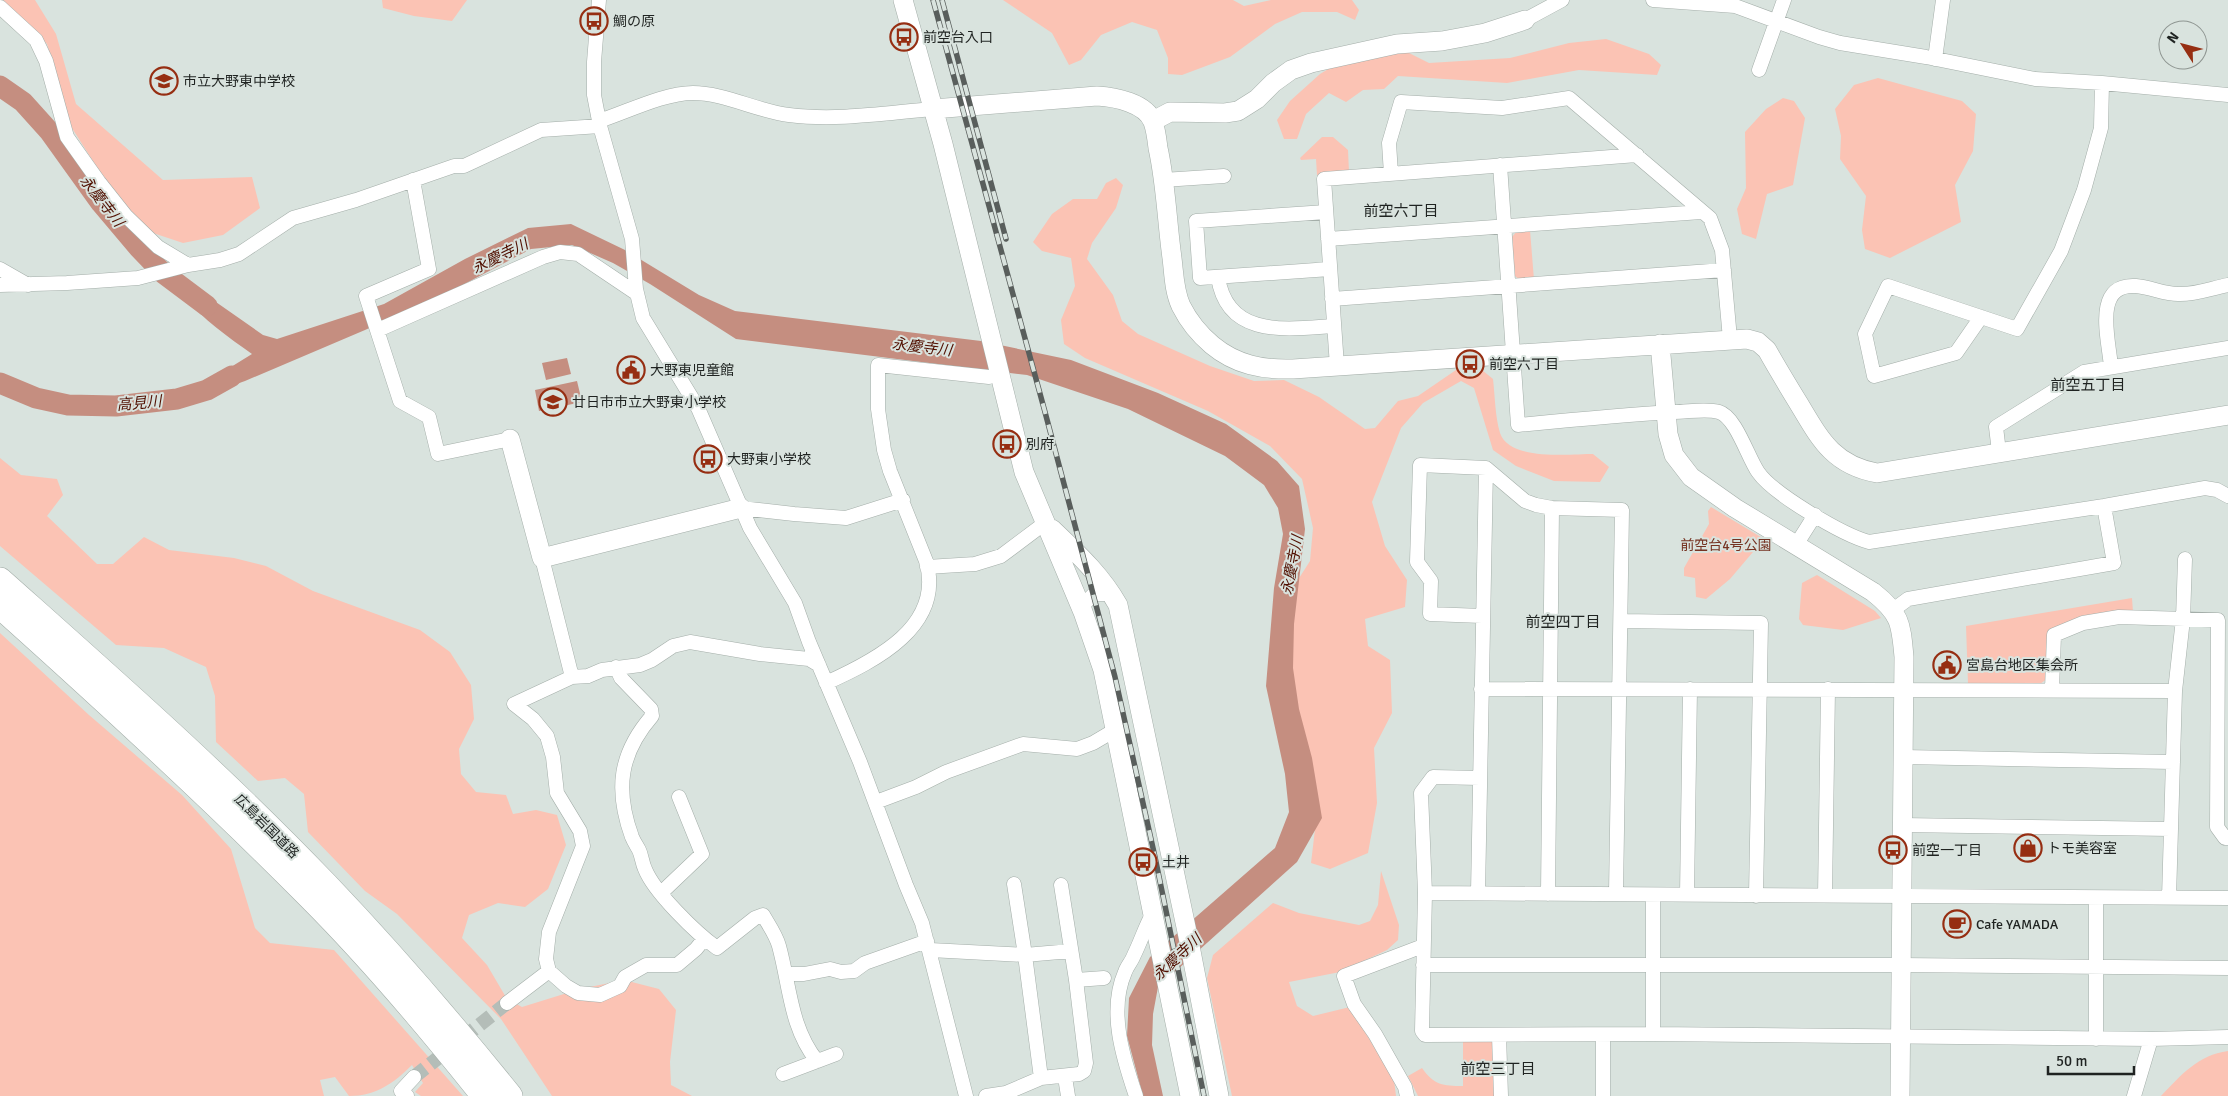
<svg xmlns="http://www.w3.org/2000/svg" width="2228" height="1096" viewBox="0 0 2228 1096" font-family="Signika,'Noto Sans JP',sans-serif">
	<rect width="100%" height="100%" fill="#d9e3de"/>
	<path fill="#fbc3b4" d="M3 0H35L56 34 76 104 163 180 252 177 260 208 223 235 183 243 147 231 114 194 70 125 47 44Z
		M382 0H467L452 21 414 16 383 8Z
		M1003 0H1233L1244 6 1271 0H1352L1359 10 1355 20 1337 12H1302L1275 24 1230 57 1182 75 1168 74V58L1157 30 1132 22 1101 35 1081 60 1069 65 1052 33Z
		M1606 39 1649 54 1661 65 1657 75 1579 70 1507 83 1398 76 1384 89 1363 90 1346 102 1329 93 1306 114 1297 139H1284L1277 120 1290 101 1320 74 1340 62 1403 50 1429 63 1510 58 1569 43Z
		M1878 78 1962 101 1976 114 1973 151 1955 185 1961 222 1890 258 1865 249 1862 230 1866 196 1840 159 1841 136 1835 109 1854 85Z
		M1783 98 1794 101 1805 118 1793 185 1767 194 1756 239 1742 234 1737 209 1746 188 1745 132 1766 109Z
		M1322 137H1333L1348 150 1349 172 1317 175 1316 159 1301 160 1300 158Z
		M1116 178 1123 185 1116 208 1092 243 1087 259 1113 295 1122 321 1138 334 1210 366 1254 381 1284 380 1319 397 1365 429 1375 428 1398 401 1418 396 1456 370H1482L1493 379C1495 396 1495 416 1500 433 1509 461 1570 454 1593 454L1609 467 1600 482 1554 481 1516 466 1493 450 1474 388 1461 381 1423 403 1401 428 1372 502 1385 546 1407 580 1405 607 1365 619 1368 646 1390 660 1392 713 1374 748 1377 803 1368 853 1330 869 1311 863 1316 821 1280 608 1310 561 1313 528 1302 479 1270 446 1208 411 1085 358 1064 344 1061 320 1075 286 1071 258 1042 251 1033 242 1052 214 1073 199H1097L1106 183Z
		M1530 230 1534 280 1521 281 1515 276 1512 237 1517 231Z
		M0 458 21 475 57 479 63 495 47 516 97 564H113L144 537 169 550 234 558 266 566 313 591 420 630 450 652 471 685 474 719 459 749 461 774 476 792 506 795 513 814 536 810 557 815 566 845 548 889 525 907 498 903 469 915 462 938 487 965 507 999 522 1007 580 989 624 980 659 989 676 1010 670 1062 671 1085 692 1096H552L501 1019 397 914 365 891 308 832 304 794 285 778 258 781 216 742 215 696 206 667 164 648 116 645 0 546Z
		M1711 507 1764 539 1730 579 1706 599 1696 597 1695 578 1684 576V568L1709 524 1708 511Z
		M1817 575 1875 611 1881 618 1843 630 1803 625 1799 619 1802 583Z
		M2132 598 2133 612 2049 632 2048 678 2040 684H1968L1966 626Z
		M0 633 89 715 182 795 231 849 255 928 270 943 334 950 463 1096H421L415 1092 423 1083 412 1065C394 1083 376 1096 349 1096L335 1077 320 1080 324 1096H0Z
		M1381 871 1399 925 1398 940 1387 950 1340 972 1289 982 1297 1006 1313 1016 1350 1007 1394 1080 1396 1096H1232L1207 978 1213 955 1273 903 1299 913 1359 925 1370 921 1378 905Z
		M1463 1040H1496V1096H1418L1408 1076 1422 1068C1434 1085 1443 1086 1463 1086Z
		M2228 1051V1096H2161C2181 1075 2198 1055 2228 1051Z"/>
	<path fill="#c58e80" d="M571 224 625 250 699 295 735 311 981 341 1071 360 1158 393 1226 424 1277 461 1299 486 1305 529 1294 624 1293 668 1299 709 1312 758 1322 818 1297 862 1158 987 1153 1014 1152 1045 1163 1096H1143L1127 1036 1129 998 1150 957 1275 848 1289 812 1285 774 1266 686 1274 588 1283 534 1278 508 1264 485 1225 456 1128 409 1027 375 736 339 650 284 613 263 572 245 531 249 455 289 365 330 245 381 214 392 207 390 218 375 252 354C228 337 204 320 184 297L185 289 193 286 263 335 277 339 384 304 465 259 528 228Z
		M567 358 571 374 546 380 542 363Z
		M577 381 582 402 539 411 535 390Z"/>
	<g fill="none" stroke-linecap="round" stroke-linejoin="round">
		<path stroke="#c58e80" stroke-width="21" d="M0 86 23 102 50 132 101 203 139 248 163 273 207 306
			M0 383 36 398 68 405 116 406 177 399 207 390 232 376"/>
		<path stroke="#b4bdb8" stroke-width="14" stroke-dasharray="14 7" stroke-linecap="butt" d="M414 1077 507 1003"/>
		<g stroke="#a4aea9" stroke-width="15">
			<path id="street" d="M599 0 594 62V95L600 126 632 239 636 289 643 318 698 408 750 528 795 603 809 642 860 762 906 885 922 923 966 1096
				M1653 0 1735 6 1819 37 1840 43 1926 57 2035 79 2102 83 2228 95
				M0 7 36 40 46 61 67 137 99 182 126 216 158 247 188 265 220 260 239 254 293 218 356 200 454 166H464L541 130 600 126
				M1525 20 1562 0
				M1935 59 1943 0
				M1759 70 1784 0
				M599 121C627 112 664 93 693 93 724 93 757 111 789 115 837 121 885 113 933 109
				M1500 165 1518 425C1570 420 1622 415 1674 412 1688 412 1706 408 1719 412 1736 417 1748 458 1758 472 1773 494 1843 535 1869 542L2104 506 2205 488 2217 490 2228 496
				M1391 174 1389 143 1401 102 1502 108 1569 98 1710 218 1722 250 1730 339
				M413 180 429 269 366 296 400 401 429 417 438 454 510 439
				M1163 180 1224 176
				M1326 212 1196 221 1200 278 1330 269
				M1328 239 1701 212
				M0 269 28 285
				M1218 277C1227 339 1288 329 1334 326
				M0 285 67 283 138 278 188 265
				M1332 299 1724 270
				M1981 317 1956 353 1874 376 1865 334 1888 286 2017 329 2061 251 2084 190 2101 128 2102 83
				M378 330 543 257 560 252 578 254 636 293
				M1337 366 1324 179 1637 155
				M2111 367C2109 340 2092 283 2136 286 2150 287 2164 294 2178 294 2194 295 2212 288 2228 285
				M1999 452 1996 427 2084 372 2228 348
				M741 508 794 514 846 518 903 500
				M1796 545 1815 515
				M542 558 572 677
				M927 567 975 564 1001 556 1045 523
				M1893 610 1908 599 2114 563 2104 506
				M1083 612 1085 603 1094 594H1108L1115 600
				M1482 616 1430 614 1431 581 1417 562 1420 465 1486 468 1525 501 1536 505 1552 508 1622 510 1616 894
				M1621 621 1761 623 1756 896
				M616 667 621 678 651 709 652 716C619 754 615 790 632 837 634 842 637 846 639 850 642 856 642 863 645 869 654 892 696 933 717 948L755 918 763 915C768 924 776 935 779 946 790 986 790 1027 817 1061
				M826 683C875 661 945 626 926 561L890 471 884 450 878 409V365L989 377
				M1481 689 2175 691
				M2052 689 2054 635 2083 623 2119 617 2218 620 2217 827 2225 838H2228
				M1903 757 2173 762
				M1480 778 1433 777 1421 793 1425 893 1422 1031 1425 1035 1653 1034 2151 1039 2228 1037
				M876 802 916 787 946 772 1023 744 1077 749 1093 743 1115 730
				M1902 825 2171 829
				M1014 884 1025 955 1041 1078
				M661 893 702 854 679 797
				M1425 893 2228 898
				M1478 893 1486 468
				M1548 894 1552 508
				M1687 895 1690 689
				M1825 896 1828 689
				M2096 898V1039
				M2169 898 2175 691 2183 619 2185 559
				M704 939 696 949 677 965H646L625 977 620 986 600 995 578 993 566 986 549 971 546 959 549 932 583 846 580 831 557 793 553 757 547 736 533 719 514 704 572 677 588 676 602 670 640 665 652 660 673 646 690 642 760 654 809 659 819 665
				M930 950 1025 955 1071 951
				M1423 965H1900L2228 968
				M791 974H804L830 969 841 972 854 971 865 963 927 941
				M1076 980 1104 978
				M507 1003 549 971
				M1653 1034V895
				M1499 1035 1501 1096
				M1603 1035V1096
				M783 1074 836 1054
				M1065 1077 1068 1096
				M407 1096 401 1091 414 1077
				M986 1096 1006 1093 1041 1078 1079 1074 1084 1071 1086 1063 1076 980 1061 885
				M1136 1096C1123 1058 1108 1011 1125 972 1127 966 1132 961 1134 955 1141 941 1145 927 1153 913
				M1407 1096 1405 1087 1375 1034 1354 1004 1344 976 1423 946
				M2134 1096 2151 1039"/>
		</g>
		<g stroke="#a4aea9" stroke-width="20">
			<path id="secondary" d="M903 0 943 144 1024 472 1083 612 1103 670 1190 1096
				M933 109 1097 96C1115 97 1146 103 1153 122 1156 130 1157 140 1158 148 1166 184 1167 222 1172 258 1174 274 1174 291 1181 306 1189 322 1199 334 1212 345 1236 365 1263 370 1293 369L1747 339 1758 342 1767 350C1777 368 1788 386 1799 404 1820 439 1833 465 1877 473L2228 415
				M1153 121 1170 112 1225 113 1238 111 1257 99 1273 83 1291 70 1311 63 1397 44 1442 41 1485 33 1525 20
				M1660 344 1668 434 1674 455 1691 477 1735 508 1873 592C1901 614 1901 624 1904 657L1900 1096
				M510 439 542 558 741 508
				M1052 529C1077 553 1101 575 1118 605L1190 946 1219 1096"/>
		</g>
		<g stroke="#a4aea9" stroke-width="26">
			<path id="highway" d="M0 580C111 679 223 777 326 885 390 952 451 1023 510 1096
				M0 606C105 700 210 796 309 896 372 959 429 1027 484 1096"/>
		</g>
		<use href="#street" stroke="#fff" stroke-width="14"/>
		<use href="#secondary" stroke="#fff" stroke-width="19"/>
		<use href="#highway" stroke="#fff" stroke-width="25"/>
		<g stroke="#595e5c" stroke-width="5.5">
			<path id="rail" d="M933 0 1045 412 1115 677 1155 857 1204 1096
				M942 0 1006 239"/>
		</g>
		<use href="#rail" stroke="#d9e3de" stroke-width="4" stroke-dasharray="11" stroke-linecap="butt"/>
	</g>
	<defs>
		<g id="bus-ring" transform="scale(1.4375)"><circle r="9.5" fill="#d9e3de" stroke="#962e12" stroke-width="1.5"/><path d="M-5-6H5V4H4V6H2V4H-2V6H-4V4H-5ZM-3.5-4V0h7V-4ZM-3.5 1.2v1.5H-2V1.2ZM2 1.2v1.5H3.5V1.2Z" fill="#962e12"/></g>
		<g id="school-ring" transform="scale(1.4375)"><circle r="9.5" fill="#d9e3de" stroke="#962e12" stroke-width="1.5"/><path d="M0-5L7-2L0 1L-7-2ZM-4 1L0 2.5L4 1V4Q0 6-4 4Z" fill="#962e12"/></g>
		<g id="civic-ring" transform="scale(1.4375)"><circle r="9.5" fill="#d9e3de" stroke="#962e12" stroke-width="1.5"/><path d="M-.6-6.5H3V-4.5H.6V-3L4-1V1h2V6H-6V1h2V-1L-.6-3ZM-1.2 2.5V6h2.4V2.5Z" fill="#962e12"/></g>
		<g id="shop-ring" transform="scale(1.4375)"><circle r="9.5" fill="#d9e3de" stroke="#962e12" stroke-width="1.5"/><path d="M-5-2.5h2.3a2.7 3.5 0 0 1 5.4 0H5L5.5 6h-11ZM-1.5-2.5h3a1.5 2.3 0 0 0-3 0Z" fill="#962e12"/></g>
		<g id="cafe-ring" transform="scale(1.4375)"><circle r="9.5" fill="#d9e3de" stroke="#962e12" stroke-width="1.5"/><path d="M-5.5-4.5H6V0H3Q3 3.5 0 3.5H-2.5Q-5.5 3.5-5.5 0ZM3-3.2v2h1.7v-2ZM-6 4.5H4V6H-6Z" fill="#962e12"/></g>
	</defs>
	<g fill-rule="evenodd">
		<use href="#bus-ring" x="594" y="21"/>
		<use href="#bus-ring" x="904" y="37"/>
		<use href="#school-ring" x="164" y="81"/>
		<use href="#bus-ring" x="1470" y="364"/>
		<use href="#civic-ring" x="631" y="370"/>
		<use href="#school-ring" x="553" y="402"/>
		<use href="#bus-ring" x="1007" y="444"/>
		<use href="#bus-ring" x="708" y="459"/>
		<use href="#civic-ring" x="1947" y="665"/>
		<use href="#shop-ring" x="2028" y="848"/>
		<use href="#bus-ring" x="1893" y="850"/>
		<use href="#bus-ring" x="1143" y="862"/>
		<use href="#cafe-ring" x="1957" y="924"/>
	</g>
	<g text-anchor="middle" stroke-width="4" stroke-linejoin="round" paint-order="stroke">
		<g font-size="14" fill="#1f2321" stroke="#d9e3de" text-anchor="start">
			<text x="613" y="26">鯛の原</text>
			<text x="923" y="42">前空台入口</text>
			<text x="183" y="86">市立大野東中学校</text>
			<text x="1489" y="369">前空六丁目</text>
			<text x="650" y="375">大野東児童館</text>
			<text x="572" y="407">廿日市市立大野東小学校</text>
			<text x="1026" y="449">別府</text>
			<text x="727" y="464">大野東小学校</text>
			<text x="1966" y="670">宮島台地区集会所</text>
			<text x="2047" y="853">トモ美容室</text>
			<text x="1912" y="855">前空一丁目</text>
			<text x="1162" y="867">土井</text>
			<text x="1976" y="929">Cafe YAMADA</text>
		</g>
		<g font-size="14" fill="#763322" stroke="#d9e3de">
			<text x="1726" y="550">前空台4号公園</text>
		</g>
		<g font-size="14" fill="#1f2321" stroke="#d9e3de">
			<text transform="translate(267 826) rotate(45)" y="5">広島岩国道路</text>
		</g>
		<g font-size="15" font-style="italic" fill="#510f00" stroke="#d9e3de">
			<text transform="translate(102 201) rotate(52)" y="5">永慶寺川</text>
			<text transform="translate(500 256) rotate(-26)" y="5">永慶寺川</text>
			<text transform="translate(922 347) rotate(7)" y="5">永慶寺川</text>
			<text transform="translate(139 403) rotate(-5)" y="5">高見川</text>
			<text transform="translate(1292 565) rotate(-79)" y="5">永慶寺川</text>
			<text transform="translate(1177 957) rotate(-43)" y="5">永慶寺川</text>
		</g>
		<g font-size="15" fill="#1f2321" stroke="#d9e3de">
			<text x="1401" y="216">前空六丁目</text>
			<text x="2088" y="390">前空五丁目</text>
			<text x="1563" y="627">前空四丁目</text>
			<text x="1498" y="1074">前空三丁目</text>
		</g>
	</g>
	<g transform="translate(2183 45) rotate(306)"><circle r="24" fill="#d9e3de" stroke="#8f9692"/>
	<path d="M0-4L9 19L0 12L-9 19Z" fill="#962e12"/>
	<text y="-8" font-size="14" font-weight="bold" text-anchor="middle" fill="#1f2321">N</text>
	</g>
	<path d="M2048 1066v8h86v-8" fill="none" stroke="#1f2321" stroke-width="2.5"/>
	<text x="2056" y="1066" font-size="15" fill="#1f2321" stroke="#d9e3de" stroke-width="4" paint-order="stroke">50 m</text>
</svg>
